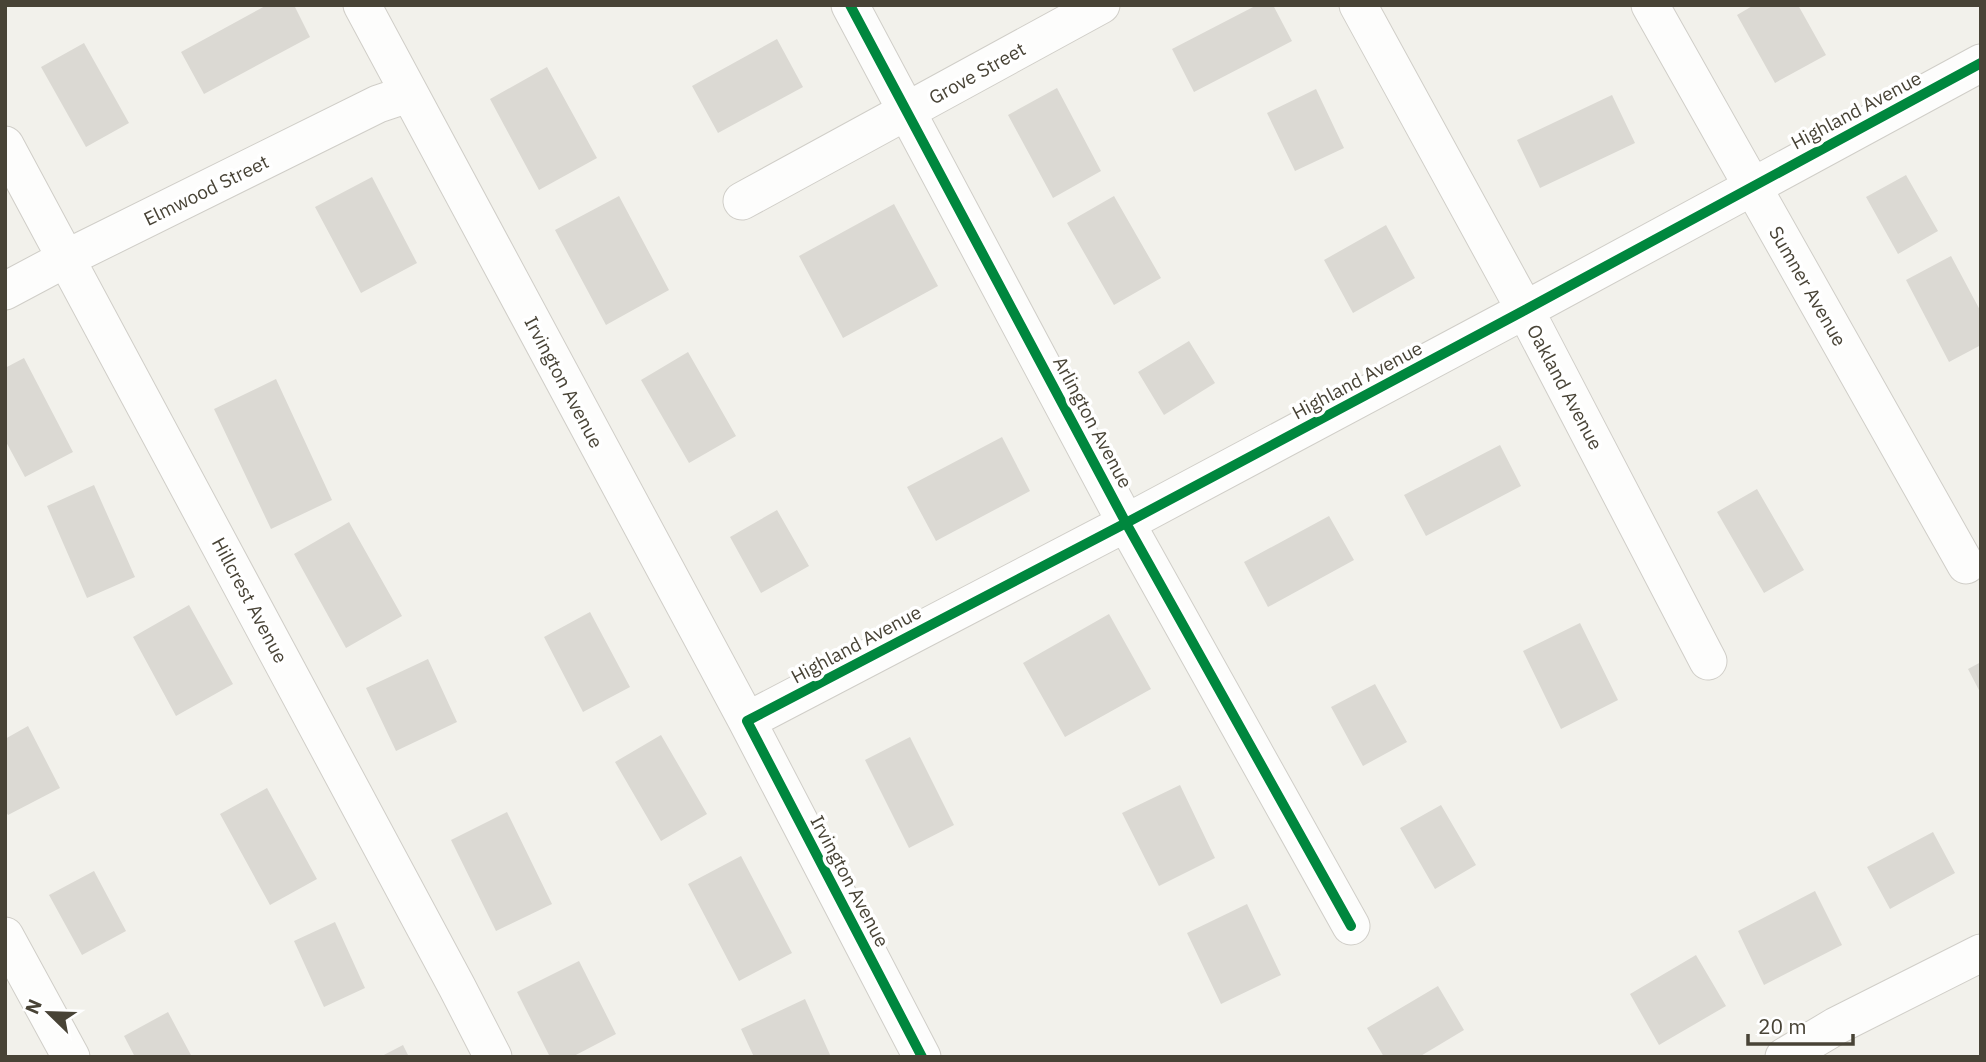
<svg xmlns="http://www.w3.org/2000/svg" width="1986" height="1062" viewBox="0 0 1986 1062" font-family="'IBM Plex Sans',sans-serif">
	<rect width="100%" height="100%" fill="#f2f1eb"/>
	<path fill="#dbd9d3" d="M267 5H294L310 37 204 94 181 52Z
		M1257 5H1273L1292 41 1194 92 1172 49Z
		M1754 5H1798L1826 55 1775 83 1737 15Z
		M777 39 803 87 718 133 692 86Z
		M84 43 129 123 86 147 41 67Z
		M547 67 597 158 539 190 490 99Z
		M1057 88 1101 171 1053 198 1008 115Z
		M1316 89 1344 148 1295 171 1267 113Z
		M1612 95 1635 143 1540 188 1517 140Z
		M1906 175 1938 231 1898 254 1866 197Z
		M372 177 417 263 361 293 315 207Z
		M619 196 669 290 606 325 555 230Z
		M1114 196 1161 278 1114 305 1067 223Z
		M894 204 938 286 843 338 799 256Z
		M1386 225 1415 278 1353 313 1324 260Z
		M1951 256 1981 312V345L1949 362 1906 280Z
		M1189 341 1215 383 1164 415 1138 372Z
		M688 352 736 436 689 463 641 380Z
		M24 358 73 452 25 477 5 440V368Z
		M276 379 332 500 271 529 214 409Z
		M1002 437 1030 491 936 541 907 487Z
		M1500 445 1521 486 1426 536 1404 495Z
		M94 485 135 577 87 598 47 506Z
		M1757 489 1804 570 1764 593 1717 512Z
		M777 510 809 566 761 593 730 537Z
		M1329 516 1354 560 1268 607 1244 562Z
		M349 522 402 616 346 648 294 554Z
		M189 605 233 684 176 716 133 637Z
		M590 612 630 687 583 712 544 637Z
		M1109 614 1151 689 1065 737 1023 663Z
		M1580 623 1618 700 1561 729 1523 651Z
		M428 659 457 722 396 751 366 688Z
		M1981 662V694L1968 669Z
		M1375 684 1407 742 1363 766 1331 707Z
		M28 726 60 788 8 815 5 810V739Z
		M661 735 707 814 661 841 615 762Z
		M910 737 954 825 909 848 865 760Z
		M1180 785 1215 858 1159 886 1122 813Z
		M267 788 317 879 270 905 220 814Z
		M1441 805 1476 865 1435 889 1400 828Z
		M507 812 552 904 496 931 451 840Z
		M1933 832 1955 873 1890 909 1867 867Z
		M741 856 792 953 739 981 688 884Z
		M94 871 126 931 82 955 49 895Z
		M1815 891 1842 945 1764 985 1738 931Z
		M1247 904 1281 975 1221 1004 1187 933Z
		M335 922 365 988 324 1007 294 941Z
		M1696 955 1726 1006 1659 1045 1630 994Z
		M579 961 616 1034 572 1057H550L517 992Z
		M1438 986 1464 1030 1419 1057H1384L1367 1028Z
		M805 999 831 1057H754L741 1029Z
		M168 1012 192 1057H135L124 1036Z
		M403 1045 409 1057H380Z"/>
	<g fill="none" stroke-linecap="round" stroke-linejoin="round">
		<g stroke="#d0cec8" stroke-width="39">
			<path id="minor" d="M362 5 747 721 922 1057
				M850 5 1126 523 1351 926
				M1358 5 1525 310 1708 661
				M1650 5 1966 565
				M5 145 457 987 493 1057
				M742 201 1101 5
				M5 291 67 258 378 104 408 94
				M747 721 1126 523 1525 310 1981 63
				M5 936 71 1057
				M1784 1057 1836 1026 1981 953"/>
		</g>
		<use href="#minor" stroke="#fdfdfc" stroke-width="37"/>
		<g stroke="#fff" stroke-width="15">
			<path id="cycleway" d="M850 5 1126 523 1351 926
				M922 1057 747 721 1126 523 1525 310 1981 63"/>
		</g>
		<use href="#cycleway" stroke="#00873e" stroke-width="10"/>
	</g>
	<g text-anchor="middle" stroke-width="7" stroke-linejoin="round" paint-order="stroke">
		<g font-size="19" fill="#484336" stroke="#fff">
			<text transform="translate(977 73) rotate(-29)" y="7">Grove Street</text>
			<text transform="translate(1856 110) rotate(-28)" y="7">Highland Avenue</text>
			<text transform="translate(206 190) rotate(-26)" y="7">Elmwood Street</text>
			<text transform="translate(1808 286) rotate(60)" y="7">Sumner Avenue</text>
			<text transform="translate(1357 380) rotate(-28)" y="7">Highland Avenue</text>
			<text transform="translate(564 382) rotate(62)" y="7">Irvington Avenue</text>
			<text transform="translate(1565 387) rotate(62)" y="7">Oakland Avenue</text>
			<text transform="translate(1093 422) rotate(62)" y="7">Arlington Avenue</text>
			<text transform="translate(250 600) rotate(62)" y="7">Hillcrest Avenue</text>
			<text transform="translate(856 644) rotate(-28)" y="7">Highland Avenue</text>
			<text transform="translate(850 881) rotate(62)" y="7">Irvington Avenue</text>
		</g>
	</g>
	<rect width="1986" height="1062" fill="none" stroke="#484336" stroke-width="14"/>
	<g transform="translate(49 1013) rotate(293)" stroke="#ffffff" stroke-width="5" paint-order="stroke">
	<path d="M0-5L12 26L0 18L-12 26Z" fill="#484336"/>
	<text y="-10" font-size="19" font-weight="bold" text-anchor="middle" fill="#484336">N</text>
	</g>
	<path d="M1748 1034v10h105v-10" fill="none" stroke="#484336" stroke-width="3.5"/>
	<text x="1758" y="1034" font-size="21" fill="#484336" stroke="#ffffff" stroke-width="5" paint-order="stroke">20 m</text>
</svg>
